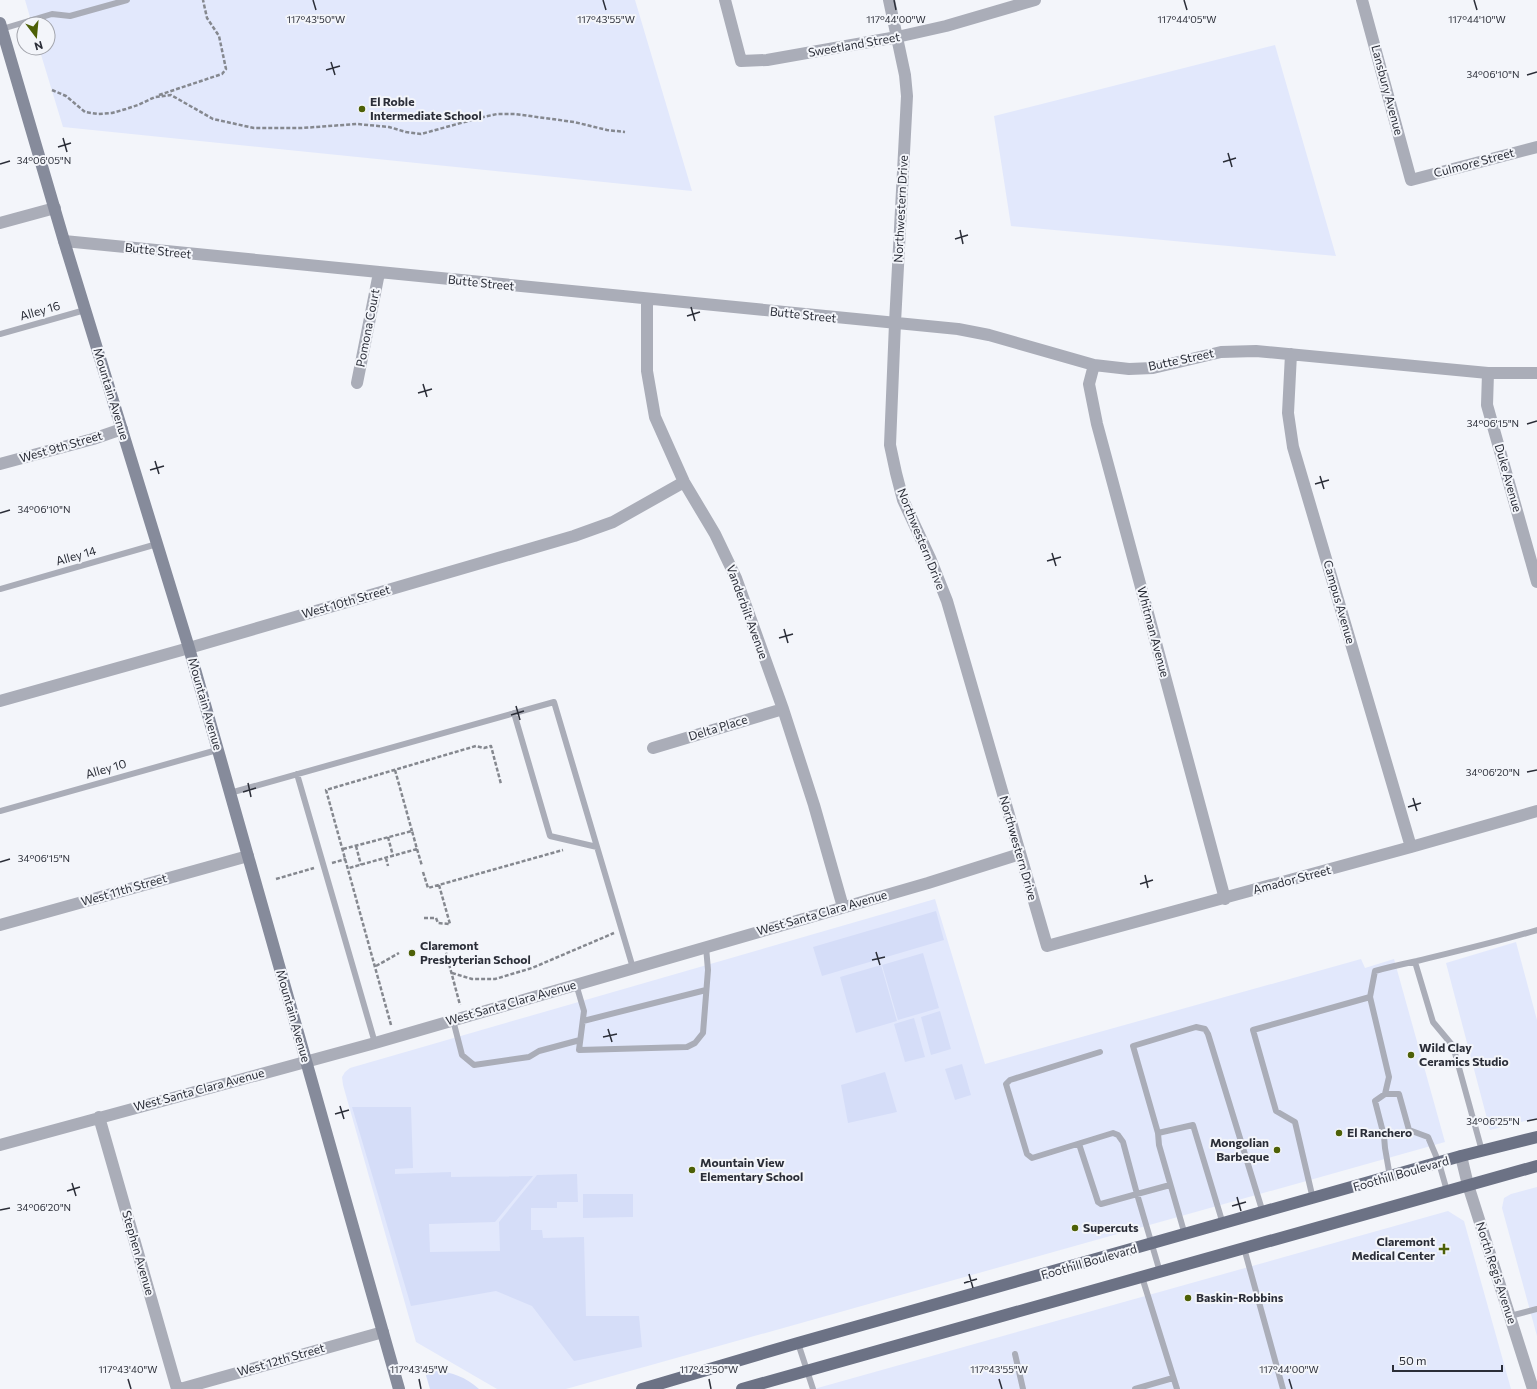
<svg xmlns="http://www.w3.org/2000/svg" width="1537" height="1389" viewBox="0 0 1537 1389" font-family="Commissioner,sans-serif">
	<rect width="100%" height="100%" fill="#f3f5fa"/>
	<path fill="#e2e8fc" d="M25 0H635L692 191 63 127 39 48H48V24H32Z
		M1275 45 1336 256 1011 226 994 116Z
		M935 899 985 1064 1361 959 1365 968 1394 959 1445 1142 566 1389H497L416 1342 343 1085 342 1077 345 1072 350 1068Z
		M1516 942 1537 1020V1118L1490 1130 1446 963Z
		M1537 1187V1336L1502 1208 1504 1198 1511 1194Z
		M1448 1211 1464 1221 1511 1389H814Z"/>
	<path fill="#d5ddf8" d="M936 911 944 940 822 976 813 947Z
		M923 953 939 1008 898 1020 882 965Z
		M881 965 897 1021 856 1033 840 977Z
		M940 1011 951 1049 931 1055 921 1017Z
		M914 1018 925 1057 905 1062 894 1024Z
		M962 1064 971 1095 955 1100 945 1069Z
		M885 1072 897 1112 848 1123 841 1085Z
		M352 1107H411L413 1168 395 1169V1174L451 1172V1177L533 1176 495 1222 429 1224 430 1252 500 1251 499 1222 537 1175 577 1174 578 1202H557V1208H531V1230H542L543 1238 584 1237 586 1316H639L642 1347 574 1361 532 1306 496 1291 411 1306Z
		M583 1194H633V1217L583 1218Z
		M435 1371C453 1372 465 1377 479 1389H430L425 1372Z"/>
	<g fill="none" stroke-linecap="round" stroke-linejoin="round">
		<path stroke="#85888f" stroke-width="2.5" stroke-dasharray="4 2" stroke-linecap="butt" d="M52 90 66 96 85 112 98 114 112 113 126 109 138 105 155 97 171 95 213 119 254 128H302L357 124 389 127 406 132 421 134 479 118 497 114H515L574 122 607 130 625 132
			M159 95 222 74 226 69 219 36 207 18 203 0
			M395 770 412 831
			M388 837 393 856
			M356 846 361 865
			M343 849 412 831 417 849 349 868
			M417 849 422 866
			M386 858 388 866
			M332 863 346 859
			M423 872 428 888 563 850
			M276 879 314 868
			M424 918H436L438 923 450 924 439 885
			M422 946 444 945 460 1005
			M376 966 399 953
			M452 973 472 979H495L532 968 614 933
			M391 1025 326 790 476 746 484 748 491 746 501 784"/>
		<path stroke="#aaadb8" stroke-width="6" d="M2 29 52 14 70 16 127 0
			M0 334 85 310
			M0 589 157 544
			M514 713 550 836 597 847
			M297 774 375 1043
			M230 793 554 702 633 968
			M0 811 217 750
			M1415 962 1433 1022 1453 1046 1482 1151
			M576 984 584 1011 579 1050 687 1047 695 1043 703 1033 708 970 706 947
			M1370 997 1375 971C1389 967 1403 964 1417 961 1457 951 1497 942 1537 930
			M453 1020 462 1055 474 1065 529 1057 539 1051 580 1040
			M583 1021 706 990
			M1158 1133 1193 1125 1223 1224
			M1079 1144 1098 1202 1101 1204 1137 1194 1123 1142 1118 1135 1113 1133 1032 1158 1027 1154 1006 1084 1010 1080 1100 1052
			M1390 1177 1385 1148 1384 1136 1375 1101 1385 1094H1399L1409 1130 1428 1137 1439 1163 1447 1191
			M1313 1199 1295 1122 1276 1111 1253 1030 1370 997 1389 1077 1385 1094
			M1185 1235 1159 1145 1158 1133 1133 1046 1196 1027 1205 1029 1208 1034 1263 1213
			M1244 1248 1283 1389
			M1160 1272 1137 1194 1170 1185
			M1142 1277 1177 1389
			M1510 1316 1537 1309
			M798 1343 813 1389
			M1015 1354 1023 1389
			M1135 1389 1173 1378"/>
		<path stroke="#aaadb8" stroke-width="12" d="M725 0 741 61 767 60 897 37 946 26 1035 0
			M889 0 905 75 907 96 895 323 890 445 896 473 903 500 930 558 947 601 1047 946 1411 847 1537 811
			M1362 0 1411 180 1537 147
			M0 223 55 208
			M64 241 958 329 989 335 1094 365 1129 369 1153 368 1221 352 1256 351 1488 373H1537
			M647 299V371L655 417 684 482 715 534 736 578 783 709 814 805 843 907
			M1291 354 1288 413 1293 447 1411 847
			M1094 365 1089 384 1097 424 1225 899
			M1488 373 1487 405 1537 582
			M357 383 379 273
			M0 464 93 439 122 429
			M0 701 189 648 574 536 613 522 684 482
			M653 748 783 709
			M0 925 248 856
			M99 1117 177 1389
			M0 1145 375 1043 928 883 1020 854
			M1461 1156 1468 1185 1533 1389
			M180 1389 383 1332"/>
		<path stroke="#868b9b" stroke-width="12" d="M0 23 64 241 189 648 399 1389"/>
		<path stroke="#6c7285" stroke-width="12" d="M642 1389 798 1343 1461 1156 1537 1137
			M742 1389 1537 1166"/>
	</g>
	<path fill="none" stroke="#2b2e38" stroke-width="1.5" d="M313 0 316 10M603 0 606 10M894 0 896 10M1184 0 1187 10M1474 0 1477 10M331 62 335 75M326 70 340 66M1527 75 1537 72M63 138 67 152M58 147 71 143M1228 153 1232 167M1223 162 1236 158M0 164 10 161M960 230 963 244M955 239 968 235M691 307 695 321M687 316 700 312M423 384 427 397M418 393 432 389M1527 424 1537 421M155 461 159 474M150 470 164 466M1320 476 1324 489M1315 484 1329 480M0 513 10 510M1052 553 1056 566M1047 561 1061 557M784 629 788 643M779 638 793 634M516 706 520 720M511 715 524 711M1527 772 1537 770M248 783 251 797M243 792 256 788M1413 798 1417 811M1408 807 1421 803M0 862 10 859M1145 875 1148 888M1140 884 1153 880M876 952 880 965M872 960 885 957M608 1029 612 1042M603 1037 617 1034M340 1106 344 1119M335 1114 349 1110M1527 1121 1537 1119M72 1183 76 1196M67 1191 80 1187M1237 1197 1241 1211M1232 1206 1246 1202M0 1210 10 1208M969 1274 973 1288M964 1283 977 1279M128 1379 131 1389M419 1379 421 1389M709 1379 711 1389M999 1379 1002 1389M1289 1379 1292 1389"/>
	<g fill="#4d6007" stroke="#f3f5fa" stroke-width="1.5">
		<circle cx="362" cy="109" r="4"/>
		<circle cx="412" cy="953" r="4"/>
		<circle cx="1411" cy="1055" r="4"/>
		<circle cx="1339" cy="1133" r="4"/>
		<circle cx="1277" cy="1150" r="4"/>
		<circle cx="692" cy="1170" r="4"/>
		<circle cx="1075" cy="1228" r="4"/>
		<path d="M1442 1243h4v4h4v4h-4v4h-4v-4h-4v-4h4z"/>
		<circle cx="1188" cy="1298" r="4"/>
	</g>
	<g text-anchor="middle" stroke-width="4" stroke-linejoin="round" paint-order="stroke">
		<g font-size="12" fill="#2b2e38" stroke="#f3f5fa">
			<text transform="translate(854 45) rotate(-10)" y="4">Sweetland Street</text>
			<text transform="translate(1387 90) rotate(75)" y="4">Lansbury Avenue</text>
			<text transform="translate(1474 163) rotate(-15)" y="4">Culmore Street</text>
			<text transform="translate(901 209) rotate(-87)" y="4">Northwestern Drive</text>
			<text transform="translate(158 251) rotate(6)" y="4">Butte Street</text>
			<text transform="translate(481 283) rotate(6)" y="4">Butte Street</text>
			<text transform="translate(40 311) rotate(-16)" y="4">Alley 16</text>
			<text transform="translate(803 315) rotate(6)" y="4">Butte Street</text>
			<text transform="translate(368 328) rotate(-79)" y="4">Pomona Court</text>
			<text transform="translate(1181 360) rotate(-12)" y="4">Butte Street</text>
			<text transform="translate(111 394) rotate(73)" y="4">Mountain Avenue</text>
			<text transform="translate(61 447) rotate(-16)" y="4">West 9th Street</text>
			<text transform="translate(1508 478) rotate(74)" y="4">Duke Avenue</text>
			<text transform="translate(921 539) rotate(68)" y="4">Northwestern Drive</text>
			<text transform="translate(76 556) rotate(-16)" y="4">Alley 14</text>
			<text transform="translate(346 602) rotate(-16)" y="4">West 10th Street</text>
			<text transform="translate(1339 602) rotate(74)" y="4">Campus Avenue</text>
			<text transform="translate(747 612) rotate(70)" y="4">Vanderbilt Avenue</text>
			<text transform="translate(1153 632) rotate(75)" y="4">Whitman Avenue</text>
			<text transform="translate(205 704) rotate(74)" y="4">Mountain Avenue</text>
			<text transform="translate(718 728) rotate(-17)" y="4">Delta Place</text>
			<text transform="translate(106 769) rotate(-16)" y="4">Alley 10</text>
			<text transform="translate(1018 848) rotate(74)" y="4">Northwestern Drive</text>
			<text transform="translate(1292 880) rotate(-15)" y="4">Amador Street</text>
			<text transform="translate(124 890) rotate(-16)" y="4">West 11th Street</text>
			<text transform="translate(822 913) rotate(-16)" y="4">West Santa Clara Avenue</text>
			<text transform="translate(511 1003) rotate(-16)" y="4">West Santa Clara Avenue</text>
			<text transform="translate(293 1016) rotate(74)" y="4">Mountain Avenue</text>
			<text transform="translate(199 1090) rotate(-15)" y="4">West Santa Clara Avenue</text>
			<text transform="translate(1401 1174) rotate(-16)" y="4">Foothill Boulevard</text>
			<text transform="translate(138 1253) rotate(74)" y="4">Stephen Avenue</text>
			<text transform="translate(1089 1262) rotate(-16)" y="4">Foothill Boulevard</text>
			<text transform="translate(1496 1273) rotate(72)" y="4">North Regis Avenue</text>
			<text transform="translate(281 1360) rotate(-16)" y="4">West 12th Street</text>
		</g>
		<g font-size="12" font-weight="bold" fill="#2b2e38" stroke="#f3f5fa" text-anchor="start">
			<text x="370" y="106">El Roble<tspan x="370" dy="14">Intermediate School</tspan></text>
			<text x="420" y="950">Claremont<tspan x="420" dy="14">Presbyterian School</tspan></text>
			<text x="1419" y="1052">Wild Clay<tspan x="1419" dy="14">Ceramics Studio</tspan></text>
			<text x="1347" y="1137">El Ranchero</text>
			<text x="1269" y="1147" text-anchor="end">Mongolian<tspan x="1269" dy="14">Barbeque</tspan></text>
			<text x="700" y="1167">Mountain View<tspan x="700" dy="14">Elementary School</tspan></text>
			<text x="1083" y="1232">Supercuts</text>
			<text x="1435" y="1246" text-anchor="end">Claremont<tspan x="1435" dy="14">Medical Center</tspan></text>
			<text x="1196" y="1302">Baskin-Robbins</text>
		</g>
	</g>
	<g font-size="10" text-anchor="middle" fill="#2b2e38" stroke="#f3f5fa" stroke-width="4" stroke-linejoin="round" paint-order="stroke">
		<text x="316" y="23">117°43'50"W</text>
		<text x="606" y="23">117°43'55"W</text>
		<text x="896" y="23">117°44'00"W</text>
		<text x="1187" y="23">117°44'05"W</text>
		<text x="1477" y="23">117°44'10"W</text>
		<text x="1493" y="78">34°06'10"N</text>
		<text x="44" y="164">34°06'05"N</text>
		<text x="1493" y="427">34°06'15"N</text>
		<text x="44" y="513">34°06'10"N</text>
		<text x="1493" y="776">34°06'20"N</text>
		<text x="44" y="862">34°06'15"N</text>
		<text x="1493" y="1125">34°06'25"N</text>
		<text x="44" y="1211">34°06'20"N</text>
		<text x="128" y="1373">117°43'40"W</text>
		<text x="419" y="1373">117°43'45"W</text>
		<text x="709" y="1373">117°43'50"W</text>
		<text x="999" y="1373">117°43'55"W</text>
		<text x="1289" y="1373">117°44'00"W</text>
	</g>
	<g transform="translate(36 36) rotate(164)"><circle r="19" fill="#f3f5fa" stroke="#a3a5ac"/>
	<path d="M0-3L7 15L0 10L-7 15Z" fill="#4d6007"/>
	<text y="-6" font-size="11" font-weight="bold" text-anchor="middle" fill="#2b2e38">N</text>
	</g>
	<path d="M1393 1365v6h109v-6" fill="none" stroke="#2b2e38" stroke-width="2"/>
	<text x="1399" y="1365" font-size="12" fill="#2b2e38" stroke="#f3f5fa" stroke-width="3" paint-order="stroke">50 m</text>
</svg>
